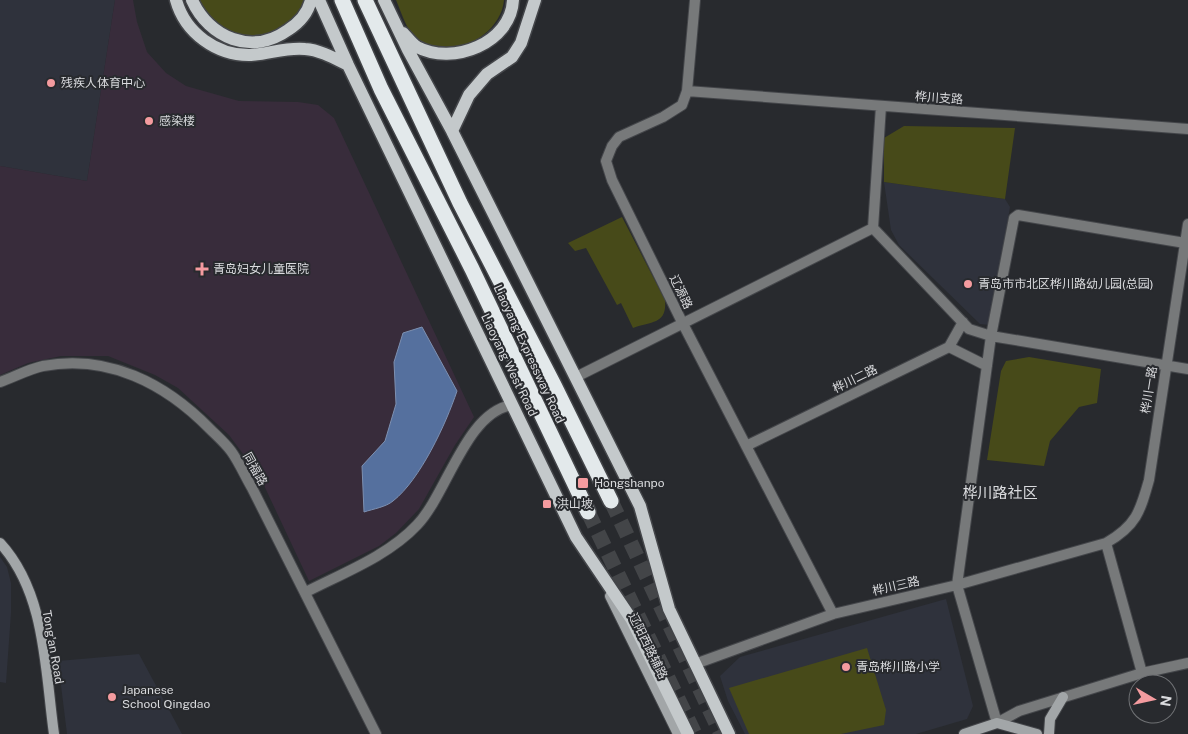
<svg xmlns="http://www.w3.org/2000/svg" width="1188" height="734" viewBox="0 0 1188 734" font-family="'Public Sans','Noto Sans SC',sans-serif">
	<rect width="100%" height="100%" fill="#282a2e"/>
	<path fill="#2f323c" d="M0 0H115L87 181 0 166Z
		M884 182 1005 199 1010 207 990 325 980 324 899 245 891 230Z
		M0 557 7 567 11 583V613L6 683 0 682Z
		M946 599 973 706 967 719 916 734H745L728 701 720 676 740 657Z
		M139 654 182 734H67L58 661Z"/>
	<path fill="#382c3b" d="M115 0H133L137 22 147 52 166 73 186 86 239 101 298 102 318 105 334 118 474 417 455 445 419 509 396 533 379 546 309 581 260 477 229 435 178 388 155 375 108 356H61L28 363 0 375V166L87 181Z"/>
	<path fill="#474a19" d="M196 0H305C291 34 254 45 221 30 212 25 203 8 196 0Z
		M396 0H504C501 35 453 61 421 43 408 35 402 14 396 0Z
		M904 126 1015 128 1005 199 884 182V138Z
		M622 217 665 300C667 324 653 321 633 328L621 303 617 305 586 248 575 251 568 243Z
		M1029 357 1101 369 1097 403 1079 407 1050 441 1044 466 987 460 1001 371 1006 361Z
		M867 648 886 710 884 725 841 734H749L729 688Z"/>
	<path fill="#55709e" stroke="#7d90b1" d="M422 327 457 391C446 424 420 480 393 501 386 507 373 509 364 512L362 466 385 441 396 404 394 362 403 333Z"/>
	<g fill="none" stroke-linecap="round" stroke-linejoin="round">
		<path stroke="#434548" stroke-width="15" stroke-dasharray="15 8" stroke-linecap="butt" d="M611 501 721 734
			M588 512 695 734"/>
		<g stroke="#44464a" stroke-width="12">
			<path id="street" d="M695 0 687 91 682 105 663 117 619 137 612 146 606 161 612 180 682 322 833 614
				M687 91 1188 129
				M881 106 873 228 969 329 991 336 1188 369
				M949 347 987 366
				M576 377 873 228
				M0 382C14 377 29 369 43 366 108 354 165 383 210 429 217 436 225 443 231 451 239 462 245 476 252 488L376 734
				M746 446 949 347 963 322
				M1106 543 1142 673 1019 711 997 723 957 585 991 336 1014 218 1018 215 1185 243
				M306 592C343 573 388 556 417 525 447 494 466 412 512 405
				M695 664 833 614 957 585 1106 543C1136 526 1140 512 1149 480L1188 224
				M1142 673 1188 663"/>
		</g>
		<g stroke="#44464a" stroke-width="12">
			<path id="secondary" d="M0 543C46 593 45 670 54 734
				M610 596 678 734
				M964 734 997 723 1037 734
				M1049 734 1050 719 1063 697"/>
		</g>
		<g stroke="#44464a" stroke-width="15">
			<path id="primary" d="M176 0C185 33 217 56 251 55 269 54 286 47 305 49 320 50 334 58 348 65
				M192 0C209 38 252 56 288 30 299 23 308 13 311 0
				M319 0 348 65 576 537 632 620 688 734
				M384 0 408 50 452 131 640 506 669 609 729 734
				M403 33C407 37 412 44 417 47 453 66 511 43 513 0
				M452 131 469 95 487 74 512 57 521 43 535 0"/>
		</g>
		<g stroke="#44464a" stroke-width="18">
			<path id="highway" d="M342 0 381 89 472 269 588 512
				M365 0 460 203 554 385 611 501"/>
		</g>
		<use href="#street" stroke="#77797a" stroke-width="10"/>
		<use href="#secondary" stroke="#a2a6a8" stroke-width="10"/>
		<use href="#primary" stroke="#c4c9cb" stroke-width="12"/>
		<use href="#highway" stroke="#e3e9eb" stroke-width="15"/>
	</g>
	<g fill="#f49b9f" stroke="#282a2e" stroke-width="2">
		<circle cx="51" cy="83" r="5"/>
		<circle cx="149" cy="121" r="5"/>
		<path d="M199.5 261.5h5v5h5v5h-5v5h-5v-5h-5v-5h5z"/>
		<circle cx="968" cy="284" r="5"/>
		<rect x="577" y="477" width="12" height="12" rx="2.5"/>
		<rect x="542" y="499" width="10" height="10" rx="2.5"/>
		<circle cx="846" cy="667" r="5"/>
		<circle cx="112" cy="697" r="5"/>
	</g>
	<g text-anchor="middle" stroke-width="4" stroke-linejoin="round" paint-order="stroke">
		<g font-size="12" fill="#dadbde" stroke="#282a2e" text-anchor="start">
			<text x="61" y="87">残疾人体育中心</text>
			<text x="159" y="125">感染楼</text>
			<text x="213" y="273">青岛妇女儿童医院</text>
			<text x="978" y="288">青岛市市北区桦川路幼儿园(总园)</text>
			<text x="594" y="487">Hongshanpo</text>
			<text x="557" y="508">洪山坡</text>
			<text x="856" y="671">青岛桦川路小学</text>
			<text x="122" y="694">Japanese<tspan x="122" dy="14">School Qingdao</tspan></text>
		</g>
		<g font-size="12" fill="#dadbde" stroke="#282a2e">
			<text transform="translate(939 98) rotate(4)" y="4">桦川支路</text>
			<text transform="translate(681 292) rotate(64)" y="4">辽源路</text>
			<text transform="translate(529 354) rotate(65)" y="4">Liaoyang Expressway Road</text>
			<text transform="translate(509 365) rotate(64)" y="4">Liaoyang West Road</text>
			<text transform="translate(855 379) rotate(-26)" y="4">桦川二路</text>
			<text transform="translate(1149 390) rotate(-81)" y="4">桦川一路</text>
			<text transform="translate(255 469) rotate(61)" y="4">同福路</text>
			<text transform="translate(896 586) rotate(-13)" y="4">桦川三路</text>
			<text transform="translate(648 646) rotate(64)" y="4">辽阳西路辅路</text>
			<text transform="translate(53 647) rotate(80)" y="4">Tong'an Road</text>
		</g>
		<g font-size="15" fill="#dadbde" stroke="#282a2e">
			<text x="1000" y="498">桦川路社区</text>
		</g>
	</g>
	<g transform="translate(1153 699) rotate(99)"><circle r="24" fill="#282a2e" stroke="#6f7174"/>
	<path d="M0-4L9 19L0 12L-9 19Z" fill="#f49b9f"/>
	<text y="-8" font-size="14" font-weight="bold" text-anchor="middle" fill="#dadbde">N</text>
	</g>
</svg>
